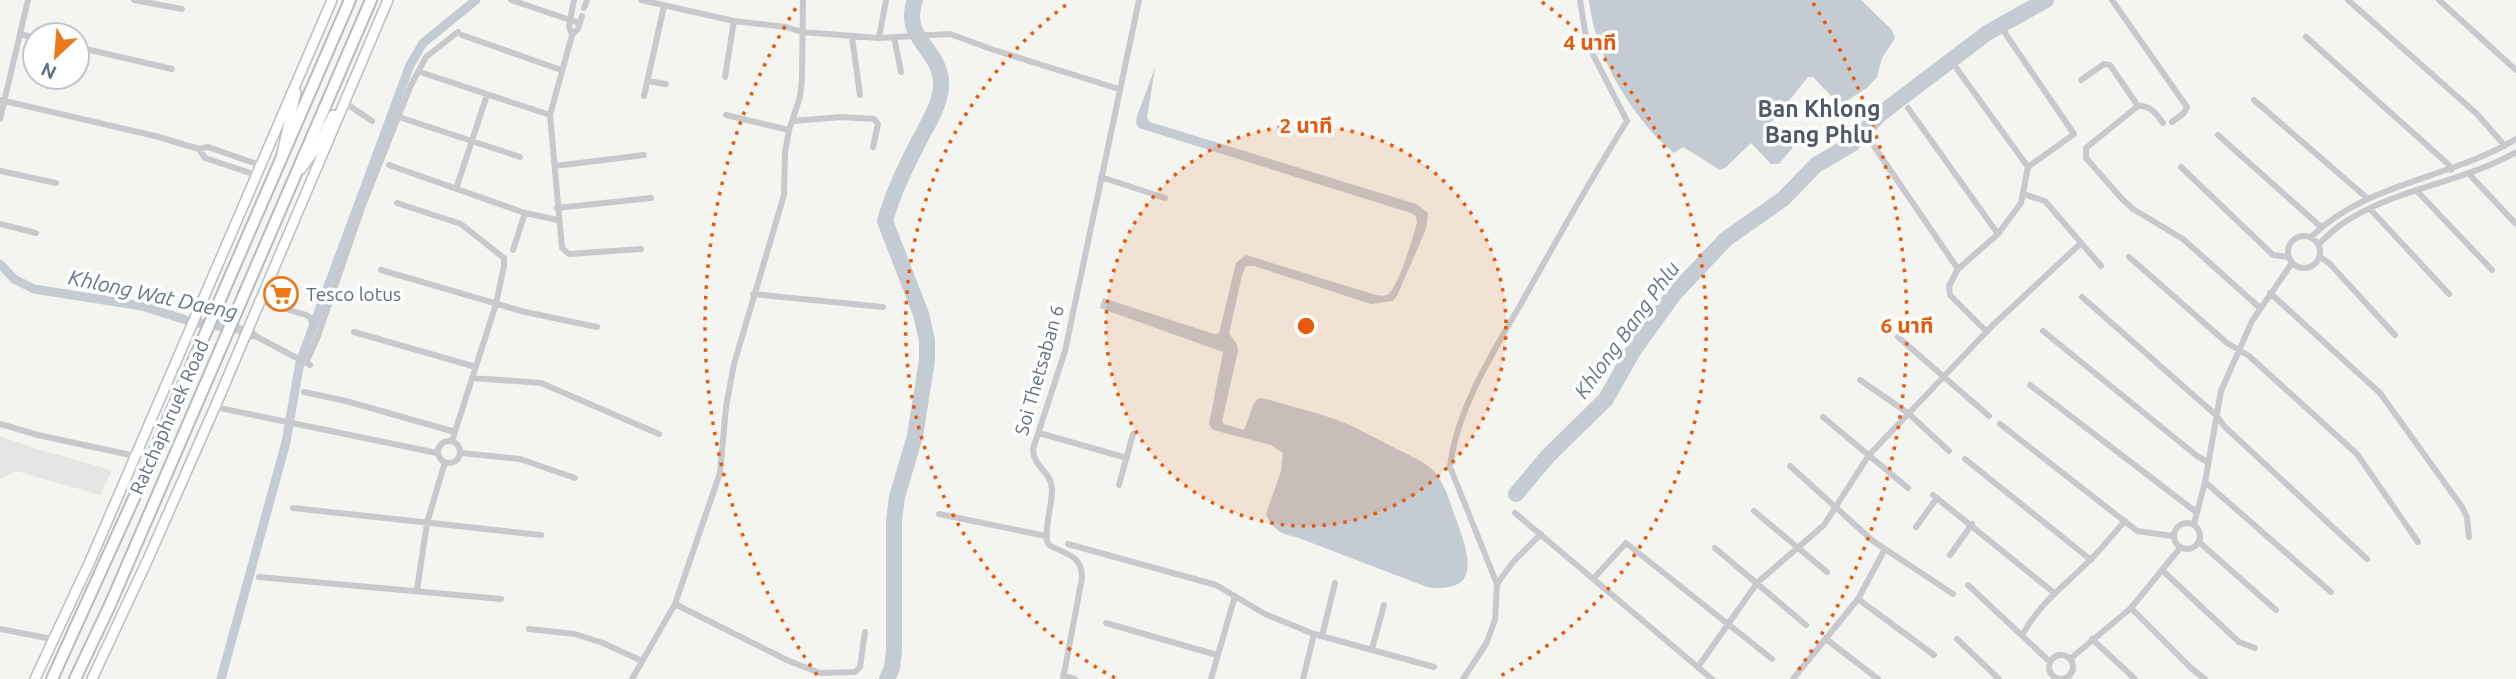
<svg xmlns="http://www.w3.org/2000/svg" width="2516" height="679" viewBox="0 0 2516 679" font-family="Ubuntu,'Noto Sans Thai',sans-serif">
	<rect width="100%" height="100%" fill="#f4f5f1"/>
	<path fill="#e5e6e4" d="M0 436 37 449 112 470 100 495 16 471 0 479Z"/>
	<path fill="#c4cbd2" d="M1589 0H1861L1892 30 1895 38 1882 58 1877 77 1867 88 1843 103 1835 100 1813 77H1808L1771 123 1775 131 1793 147 1779 164H1771L1751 143 1725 168 1720 170 1683 147 1674 153C1632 119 1594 54 1589 0Z
		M1155 68 1147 118 1150 122 1416 204 1428 213 1426 229 1397 296 1393 301 1371 304 1254 266H1246L1242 275 1229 334 1237 344 1238 351 1222 421 1224 424 1244 430 1254 403 1259 398 1270 400C1292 407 1316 412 1337 420 1356 427 1373 437 1391 446 1404 453 1422 460 1433 470 1445 483 1450 503 1456 519 1468 552 1484 595 1427 587L1296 537C1280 534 1273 529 1266 514L1281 471 1283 453 1271 445 1217 431 1212 429 1209 424 1223 352 1100 308 1103 298 1214 334 1219 333 1236 263 1246 255 1376 295C1380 296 1384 296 1387 295 1398 290 1413 236 1417 223L1416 216 1411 213 1139 128 1136 123 1137 116Z"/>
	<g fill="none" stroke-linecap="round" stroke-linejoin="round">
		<path stroke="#c4cbd2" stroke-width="9" d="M0 264 14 279 34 289 142 306 192 322 238 329 253 335
			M221 679 286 442 300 362 410 65 423 43 476 0"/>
		<path stroke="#c4cbd2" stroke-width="16" d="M1516 494 1548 456 1606 399 1633 351 1674 294 1726 239 1783 199 1816 165 1852 144 1879 115 1987 33 2046 0
			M887 679 892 668 894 651V521L897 497 915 436 927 360V340L921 314 885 221C893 192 907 164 921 137 929 122 939 106 941 88 944 49 900 40 915 0"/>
		<g stroke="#b9bcc1" stroke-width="12">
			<path id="secondary" d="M282 153 296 92
				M301 169 317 147 333 115
				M35 679 91 559 332 0
				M92 679 148 559 215 407 388 0"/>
		</g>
		<g stroke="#b7babe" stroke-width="14">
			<path id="primary" d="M52 679 134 498 350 0
				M75 679 110 605 371 0"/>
		</g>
		<path stroke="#c7c9cd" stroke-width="6" d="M134 0 182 9
			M511 0 579 23
			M641 0 734 21 786 27 802 32 879 38 950 34 994 50 1119 89
			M2112 0 2187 107 2184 113 2172 122
			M2348 0 2477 114 2505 146
			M2439 0 2516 70
			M584 8 587 0
			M582 16 578 29 572 35 550 115 562 248 569 254 641 249
			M20 34 35 38
			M462 35 561 70
			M572 35 569 26 574 0
			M852 37 860 95
			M894 37 901 72
			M2306 37 2448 164 2451 170
			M879 38 886 0
			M77 47 172 69
			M1957 69 2028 167
			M423 73 550 115
			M725 77 734 21
			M2081 80 2104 64 2110 65 2138 106
			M647 81 666 84
			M644 96 664 6
			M0 100 155 136 199 149 208 147 260 165
			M2254 100 2367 198
			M344 102 372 121
			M1908 108 1998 234
			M726 115 789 130
			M402 118 520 157
			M0 119 28 0
			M793 121 841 117 874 119 878 124 873 147
			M2163 123C2156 114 2151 105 2138 106L2086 148V158L2122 199 2133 209 2183 239 2260 308
			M2218 135 2321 227
			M1869 139 1958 269
			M199 149 205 158 256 175
			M389 165 525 213 558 220
			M555 166 644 155
			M2181 167 2273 255 2289 257
			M0 171 56 183
			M2469 174 2516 224
			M1101 177 1165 198
			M456 189 487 95
			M2416 190 2492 270
			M2023 194 2045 201 2101 266
			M397 203 461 224 504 258V266L496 304 452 441
			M557 208 651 198
			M2370 209 2449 294
			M0 224 36 233
			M2288 252a16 16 0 1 1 32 0a16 16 0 1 1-32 0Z
			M2311 237C2367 182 2450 179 2516 139
			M2319 244C2325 238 2332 231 2339 226 2392 188 2461 184 2516 152
			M513 250 525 213
			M2129 257 2227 343 2249 356 2357 454 2418 542
			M2320 257 2329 263 2395 335
			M381 270 525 312 597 327
			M2270 293 2380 393 2462 507 2467 517 2469 537
			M753 294 883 307
			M2082 297 2216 415 2224 426 2367 559
			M260 301 306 315 311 318 312 326
			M246 331 310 365
			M2043 331 2197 456 2208 462
			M354 332 476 367
			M1987 332 1950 295 1949 286 1958 269 1998 234 2021 203 2028 167 2074 134 2005 33
			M1898 337 1989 416
			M306 363 318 336 362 208 411 85 426 57 458 32
			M472 378 541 383 659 434
			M1860 380 1908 413 1949 451
			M2030 385 2196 512
			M304 392 346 401 455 432
			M215 407 437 453
			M1823 417 1908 488
			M0 424 38 435 135 456
			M2000 424 2137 531 2173 536
			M1039 433 1127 458
			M438 452a11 11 0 1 1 22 0a11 11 0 1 1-22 0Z
			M461 453 520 459 575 478
			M1965 459 2091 560
			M1790 466 1873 541 1953 594
			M2205 482 2331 592
			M1119 485 1133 434
			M1933 495 2053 592
			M293 508 541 535
			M1754 511 1827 572
			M1515 513 1712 679
			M939 514 1046 536
			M2174 536a13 13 0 1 1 26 0a13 13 0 1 1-26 0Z
			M2194 524 2205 482 2221 391 2252 321 2292 263
			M1916 527 1937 498
			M2199 542 2276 610
			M1068 544 1216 585 1265 614 1314 634 1434 667
			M1715 548 1806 625
			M1950 555 1972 524
			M2163 571 2239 642 2255 648
			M259 577 501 599
			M1593 579 1626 543 1772 659
			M1497 584 1450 467C1457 408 1493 353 1522 302 1556 241 1590 180 1627 121L1587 43 1580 0
			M1968 585 2050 662
			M417 590 427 523 445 462
			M1858 599 1934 655
			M675 604 789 661 820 673 855 672 860 667 865 632
			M2131 608 2192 669 2205 679
			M1106 623 1217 655
			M0 629 52 639
			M529 629 575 634 603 643 642 661
			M2022 635C2042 601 2061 589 2088 562 2101 550 2113 534 2125 521
			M1322 636 1335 583
			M1826 639 1878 679
			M1957 639 1999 679
			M2092 639 2135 679
			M1372 649 1384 605
			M2049 667a12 12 0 1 1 24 0a12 12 0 1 1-24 0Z
			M2070 659 2131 608 2180 548
			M1698 667 1757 583 1824 525 1869 455 1992 326 2081 243
			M1063 675 1075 679
			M632 679 675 604 720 473 726 407 734 364 784 195 785 152 789 130 800 97 802 79 803 0
			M1063 679 1082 578C1082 555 1067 555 1049 545L1047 541C1045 523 1052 507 1052 489 1051 471 1033 467 1033 449L1065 351 1139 0
			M1211 679 1235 596
			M1303 679 1314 634
			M1463 679 1486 644 1495 620 1497 584 1513 562 1541 534
			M1793 679 1858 599 1885 549"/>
		<use href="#secondary" stroke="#fff" stroke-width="9"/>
		<use href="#primary" stroke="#fff" stroke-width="10"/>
	</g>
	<circle cx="1306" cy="326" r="200" fill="#e8590c" fill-opacity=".12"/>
	<g fill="none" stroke="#e8590c" stroke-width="3.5" stroke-dasharray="3.5 7">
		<circle cx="1306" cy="326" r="200"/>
		<path d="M1115 678A401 401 0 0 1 1070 2M1542 2A401 401 0 0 1 1497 678"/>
		<path d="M817 675A601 601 0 0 1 799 3M1813 3A601 601 0 0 1 1795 675"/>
	</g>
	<defs>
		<g id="supermarket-ring" transform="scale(1.75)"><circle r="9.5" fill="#fff" stroke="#ec781a" stroke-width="1.5"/><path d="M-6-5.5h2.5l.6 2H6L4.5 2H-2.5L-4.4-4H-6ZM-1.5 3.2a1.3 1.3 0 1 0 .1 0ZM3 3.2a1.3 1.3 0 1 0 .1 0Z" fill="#ec781a"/></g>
	</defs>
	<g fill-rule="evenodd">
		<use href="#supermarket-ring" x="281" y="294"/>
	</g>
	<g text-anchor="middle" stroke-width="7" stroke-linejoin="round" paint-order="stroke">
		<g font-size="19" fill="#626e84" stroke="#fff" text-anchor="start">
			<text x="306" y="301">Tesco lotus</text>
		</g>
		<g font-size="19" fill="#626e84" stroke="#fff">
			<text transform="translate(1039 370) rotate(-74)" y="7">Soi Thetsaban 6</text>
			<text transform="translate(169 417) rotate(-66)" y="7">Ratchaphruek Road</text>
		</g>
		<g font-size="21" font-style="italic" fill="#637688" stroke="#fff">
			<text transform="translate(153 295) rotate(12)" y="7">Khlong Wat Daeng</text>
			<text transform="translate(1627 330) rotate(-54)" y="7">Khlong Bang Phlu</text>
		</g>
		<g font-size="23" font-weight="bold" fill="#515968" stroke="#fff">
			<text x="1819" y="117">Ban Khlong<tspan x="1819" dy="26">Bang Phlu</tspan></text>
		</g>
	</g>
	<circle cx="1306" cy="326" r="10" fill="#e8590c" stroke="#fff" stroke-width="3.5"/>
	<g font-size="21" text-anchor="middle" font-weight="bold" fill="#e8590c" stroke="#fff" stroke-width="7" stroke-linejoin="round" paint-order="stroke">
		<text x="1590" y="50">4 นาที</text>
		<text x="1306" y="133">2 นาที</text>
		<text x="1907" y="333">6 นาที</text>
	</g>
	<g transform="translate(56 56) rotate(206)"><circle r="33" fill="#ffffff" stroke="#c0c5ce" stroke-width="2"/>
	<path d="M0-5L12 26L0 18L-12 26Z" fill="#ec781a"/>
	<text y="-10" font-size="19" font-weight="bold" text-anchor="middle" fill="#626e84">N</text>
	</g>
</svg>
